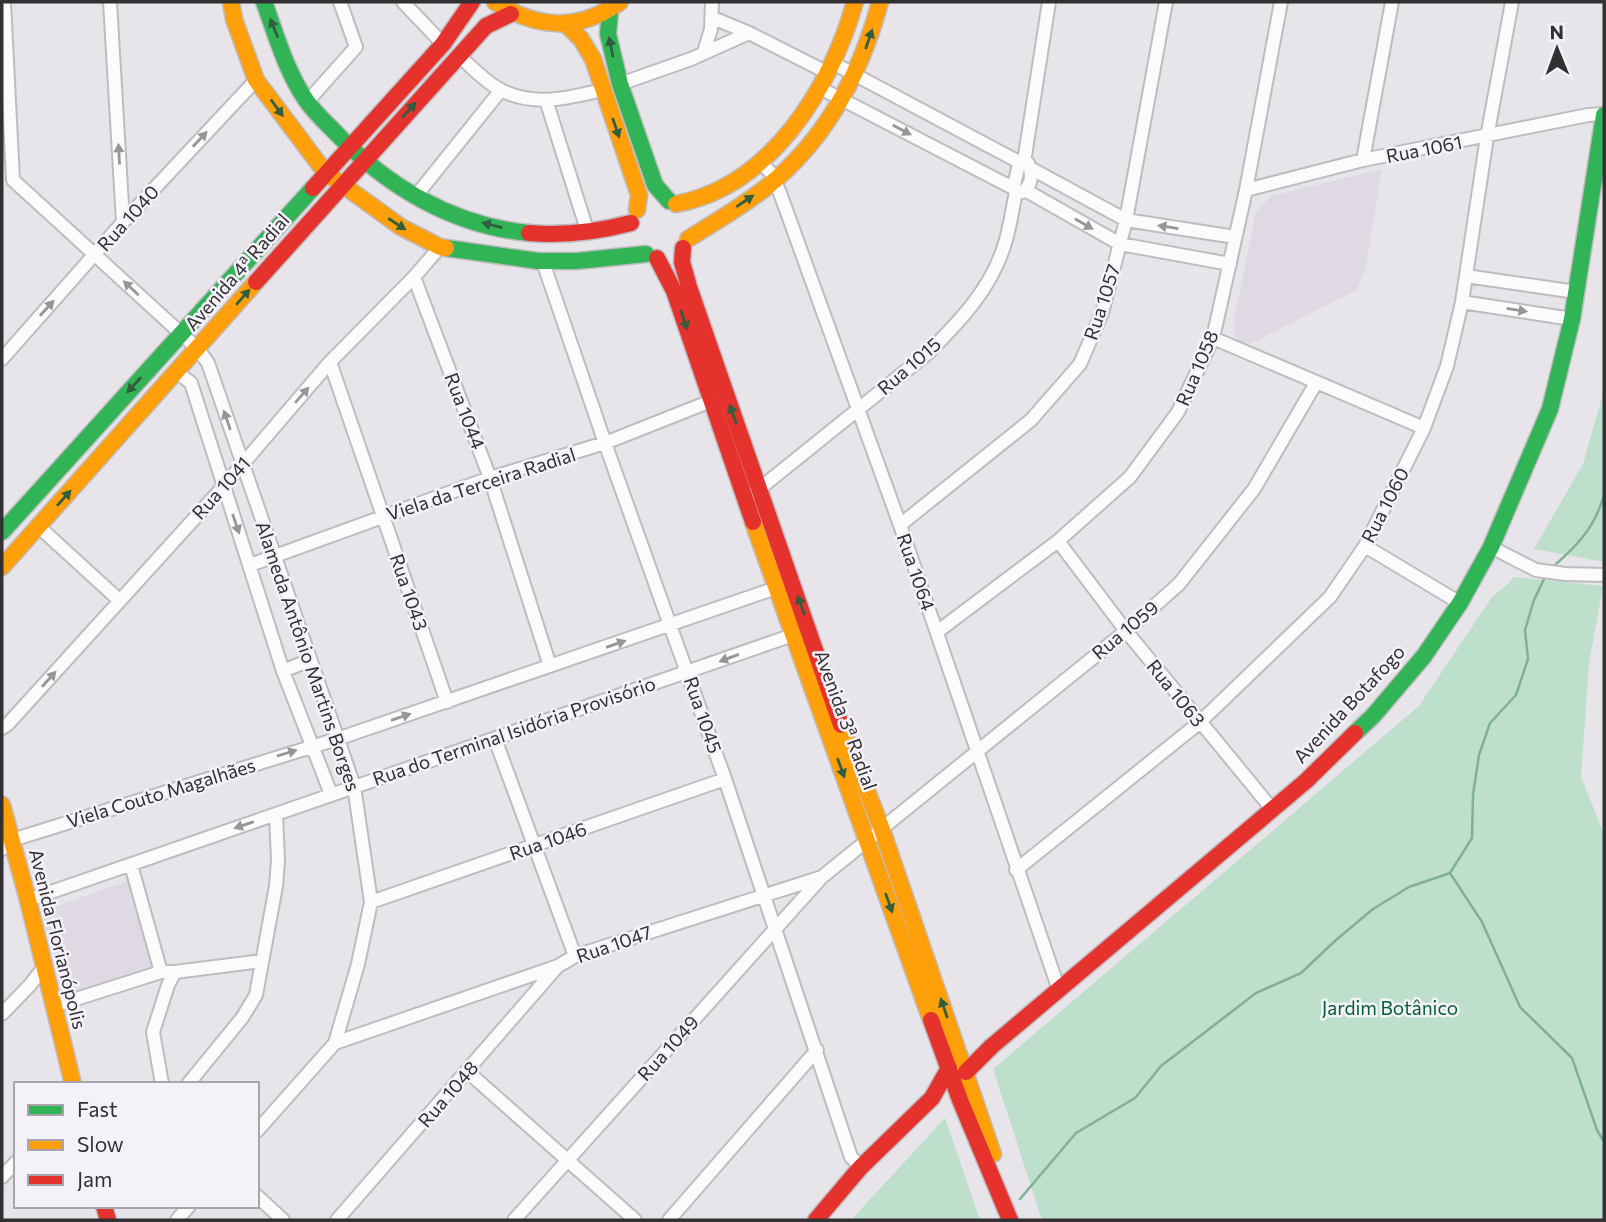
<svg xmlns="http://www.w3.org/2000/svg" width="1606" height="1222" viewBox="0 0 1606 1222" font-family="Commissioner,sans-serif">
	<rect width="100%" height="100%" fill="#e7e5e9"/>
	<path fill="#ded9e3" d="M1382 169 1365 270 1357 290 1250 344 1238 341 1233 332 1234 321 1256 212 1271 196Z
		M127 881 136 885 156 962 153 969 62 997 43 916 52 908Z"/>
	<path fill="#bddfcb" d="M1604 390V562L1534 549 1583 464Z
		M1513 577 1603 586 1589 663 1581 777 1604 834V1220H1042L993 1069 1419 706 1492 597 1509 583Z
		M945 1118 980 1220H851Z"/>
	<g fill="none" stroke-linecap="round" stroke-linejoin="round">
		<path stroke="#80b196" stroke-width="2.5" d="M1556 564C1580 543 1595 526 1604 495
			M1450 873 1482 922 1520 1007 1572 1058 1597 1130 1604 1142
			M1020 1199 1076 1133 1135 1098 1161 1066 1256 993 1301 973 1336 940 1373 909 1409 887 1450 873 1472 838 1473 795 1479 755 1490 723 1516 695 1528 659 1525 630 1534 600 1545 577"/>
		<g stroke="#bebcc0" stroke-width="16">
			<path id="street" d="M4 2 13 180
				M110 2 123 222
				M403 2 443 44
				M713 18 749 33 828 73
				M704 52 711 29 712 2
				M459 56C472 67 486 83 501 90 533 107 570 98 602 90
				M833 63 1019 162
				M620 84 691 59 749 33
				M820 88 1013 188
				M546 100 588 233
				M307 102 356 47 340 2
				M1363 160 1392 2
				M760 161 771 173 780 193 900 525 1059 990
				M1020 161 1028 163C1033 174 1032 186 1022 192H1016L1013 188Z
				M1024 162 1049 2
				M1030 168 1126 220 1235 237
				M13 180 198 349 208 363 354 786 371 902 358 964 335 1043 257 1131
				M1025 190 1120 244 1230 264
				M1246 190 1363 160 1588 115 1604 114
				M415 197 501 90
				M543 262 605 443 725 779 851 1157 861 1167
				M1466 276 1576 292
				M414 277 490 478 550 666
				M1462 302 1572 319
				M1213 338 1424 428
				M2 359 123 222 256 80
				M330 362 447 702
				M177 372 191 383 283 671 331 794
				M753 494 928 353C959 322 991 289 1004 246 1010 229 1012 210 1016 192
				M900 525 1031 420 1080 364 1102 313 1126 220 1166 2
				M38 526 119 600
				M1058 541 1126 631 1272 809
				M1365 546 1460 603
				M1491 547 1536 570 1565 574 1604 575
				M250 565 490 478 605 443 711 401
				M937 632 1058 541 1130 477 1178 412 1213 338 1246 190 1281 2
				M283 671 310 660
				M2 728 8 724 223 487 330 362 414 277 440 247
				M495 739 575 956
				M2 849 12 840 337 739 776 588
				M131 865 161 972
				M1016 870 1199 723 1330 597 1365 546 1424 428 1447 366 1462 302 1487 137 1512 2
				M28 900 793 635
				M371 902 725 779
				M54 1006 161 972H175L262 961
				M2 1014 30 985 44 967
				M335 1043 558 966 575 956 822 877 1126 631 1179 584 1254 489 1316 383
				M468 1072 635 1220
				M162 1084 153 1032 168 985 175 972
				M188 1084 242 1018 256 995 276 886 278 860 276 814
				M2 1177 16 1162
				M257 1196 283 1220
				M177 1220 189 1206
				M337 1220 557 967
				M514 1220 822 877
				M669 1220 817 1050"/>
		</g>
		<g stroke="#bebcc0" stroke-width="19">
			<path id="fast" d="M264 2C276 35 286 71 306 100 314 112 325 122 335 132 386 186 453 226 529 233
				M610 11 608 34 620 84 655 185 669 201
				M446 248 538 261H577L646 254
				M2 532 313 188
				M1355 733 1373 716 1424 656 1460 603 1491 547 1550 409 1572 319 1604 115"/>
		</g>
		<g stroke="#bebcc0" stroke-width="19">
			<path id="slow" d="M231 2 234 19 256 80 325 172 401 227 440 247 446 248
				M495 2C538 29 578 32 620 2
				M566 24 581 39 593 59 639 195 637 210
				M676 204C771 186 830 89 855 2
				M688 239C715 222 743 206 768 186 826 139 861 73 880 2
				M753 522 931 1020
				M2 567 256 282
				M841 725 881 827 993 1154
				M2 805 28 900 73 1084"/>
		</g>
		<g stroke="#bebcc0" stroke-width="19">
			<path id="jam" d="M313 188 443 44 472 2
				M529 233C565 236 597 232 631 223
				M683 248 682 262 689 287 841 725
				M657 258 674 291 753 522
				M256 282 486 26 511 14
				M931 1020 960 1100 1010 1220
				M966 1072 992 1046 1306 781 1355 733
				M104 1206 108 1220
				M816 1220 860 1168 932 1098 949 1068"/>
		</g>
		<use href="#street" stroke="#fbfbfc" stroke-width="12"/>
		<use href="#fast" stroke="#30b455" stroke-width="16"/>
		<use href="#slow" stroke="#ff9f0a" stroke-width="16"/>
		<use href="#jam" stroke="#e5322d" stroke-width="16"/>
	</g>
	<defs><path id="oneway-solid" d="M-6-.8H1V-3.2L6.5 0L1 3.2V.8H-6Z" transform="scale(1.75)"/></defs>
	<g fill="#315e3f">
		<use href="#oneway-solid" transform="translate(274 28) rotate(-112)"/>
		<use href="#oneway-solid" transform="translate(869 39) rotate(-71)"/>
		<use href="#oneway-solid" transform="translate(611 47) rotate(-101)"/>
		<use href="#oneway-solid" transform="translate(277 108) rotate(54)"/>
		<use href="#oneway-solid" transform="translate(409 110) rotate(-48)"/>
		<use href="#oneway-solid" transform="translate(616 128) rotate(71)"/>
		<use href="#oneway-solid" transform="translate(745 201) rotate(-34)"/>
		<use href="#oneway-solid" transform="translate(397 224) rotate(33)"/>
		<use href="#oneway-solid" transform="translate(492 225) rotate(-166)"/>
		<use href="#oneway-solid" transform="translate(243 297) rotate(-49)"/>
		<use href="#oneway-solid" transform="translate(684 320) rotate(72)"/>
		<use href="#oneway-solid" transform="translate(134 385) rotate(132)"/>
		<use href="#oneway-solid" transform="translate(733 414) rotate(-109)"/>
		<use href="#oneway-solid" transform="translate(64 498) rotate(-48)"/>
		<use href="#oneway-solid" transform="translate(801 605) rotate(-109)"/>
		<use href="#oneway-solid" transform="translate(841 768) rotate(70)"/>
		<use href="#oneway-solid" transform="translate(889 903) rotate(70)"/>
		<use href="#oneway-solid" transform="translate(944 1008) rotate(-109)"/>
	</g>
	<g fill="#969698">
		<use href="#oneway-solid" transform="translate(902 130) rotate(28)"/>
		<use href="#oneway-solid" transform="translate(200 139) rotate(-47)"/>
		<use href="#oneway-solid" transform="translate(119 154) rotate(-93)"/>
		<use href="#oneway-solid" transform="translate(1084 224) rotate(30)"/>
		<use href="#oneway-solid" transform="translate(1168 227) rotate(-171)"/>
		<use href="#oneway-solid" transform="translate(131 288) rotate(-137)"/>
		<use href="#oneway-solid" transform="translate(47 308) rotate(-48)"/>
		<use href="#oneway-solid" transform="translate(1517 310) rotate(9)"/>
		<use href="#oneway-solid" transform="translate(302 395) rotate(-49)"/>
		<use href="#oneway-solid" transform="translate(227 420) rotate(-109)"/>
		<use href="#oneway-solid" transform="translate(236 524) rotate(71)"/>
		<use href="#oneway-solid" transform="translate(616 644) rotate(-19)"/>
		<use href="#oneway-solid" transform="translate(729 658) rotate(160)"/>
		<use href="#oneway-solid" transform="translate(49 679) rotate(-48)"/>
		<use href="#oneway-solid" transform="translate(401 717) rotate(-19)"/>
		<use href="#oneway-solid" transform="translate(287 753) rotate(-17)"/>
		<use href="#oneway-solid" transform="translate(244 825) rotate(161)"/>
	</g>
	<g text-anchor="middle" stroke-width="5" stroke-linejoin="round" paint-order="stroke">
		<g font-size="19" fill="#323033" stroke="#f5f1f9">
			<text transform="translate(1424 149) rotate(-11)" y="7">Rua 1061</text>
			<text transform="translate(128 218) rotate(-48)" y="7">Rua 1040</text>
			<text transform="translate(237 272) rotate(-49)" y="7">Avenida 4ª Radial</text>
			<text transform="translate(1102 302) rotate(-72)" y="7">Rua 1057</text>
			<text transform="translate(909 366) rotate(-41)" y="7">Rua 1015</text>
			<text transform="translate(1197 368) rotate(-67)" y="7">Rua 1058</text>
			<text transform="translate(465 411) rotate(69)" y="7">Rua 1044</text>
			<text transform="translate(481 484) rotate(-18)" y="7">Viela da Terceira Radial</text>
			<text transform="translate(221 488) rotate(-48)" y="7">Rua 1041</text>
			<text transform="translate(1385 505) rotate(-63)" y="7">Rua 1060</text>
			<text transform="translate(916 572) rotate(71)" y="7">Rua 1064</text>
			<text transform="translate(409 592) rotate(71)" y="7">Rua 1043</text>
			<text transform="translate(1125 630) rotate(-40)" y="7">Rua 1059</text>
			<text transform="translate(308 656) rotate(71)" y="7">Alameda Antônio Martins Borges</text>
			<text transform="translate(1176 693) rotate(51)" y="7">Rua 1063</text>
			<text transform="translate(1349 704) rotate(-47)" y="7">Avenida Botafogo</text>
			<text transform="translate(703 715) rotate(71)" y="7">Rua 1045</text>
			<text transform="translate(846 720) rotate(70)" y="7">Avenida 3ª Radial</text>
			<text transform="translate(514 731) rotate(-19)" y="7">Rua do Terminal Isidória Provisório</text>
			<text transform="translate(161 793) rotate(-17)" y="7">Viela Couto Magalhães</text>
			<text transform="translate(548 841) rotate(-19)" y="7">Rua 1046</text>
			<text transform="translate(58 939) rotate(76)" y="7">Avenida Florianópolis</text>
			<text transform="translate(614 944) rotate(-19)" y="7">Rua 1047</text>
			<text transform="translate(668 1048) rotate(-48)" y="7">Rua 1049</text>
			<text transform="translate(448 1094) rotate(-49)" y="7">Rua 1048</text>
		</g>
		<g font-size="19" fill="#005d36" stroke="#f5f1f9">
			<text x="1390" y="1015">Jardim Botânico</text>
		</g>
	</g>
	<rect width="1606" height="1222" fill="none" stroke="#323033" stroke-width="7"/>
	<rect x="14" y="1082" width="245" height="126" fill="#f5f1f9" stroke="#a7a4aa" stroke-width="2"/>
	<rect x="28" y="1105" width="35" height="10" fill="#30b455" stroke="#a7a4aa" stroke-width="2"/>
	<text x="77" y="1117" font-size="21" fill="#323033">Fast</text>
	<rect x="28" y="1140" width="35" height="10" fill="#ff9f0a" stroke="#a7a4aa" stroke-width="2"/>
	<text x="77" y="1152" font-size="21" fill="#323033">Slow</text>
	<rect x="28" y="1175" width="35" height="10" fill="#e5322d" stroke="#a7a4aa" stroke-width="2"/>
	<text x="77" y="1187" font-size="21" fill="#323033">Jam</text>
	<g transform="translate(1557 49) rotate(359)" stroke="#f5f1f9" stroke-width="5" paint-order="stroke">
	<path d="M0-5L12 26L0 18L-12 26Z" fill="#323033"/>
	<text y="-10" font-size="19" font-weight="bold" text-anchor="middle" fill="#323033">N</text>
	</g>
</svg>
